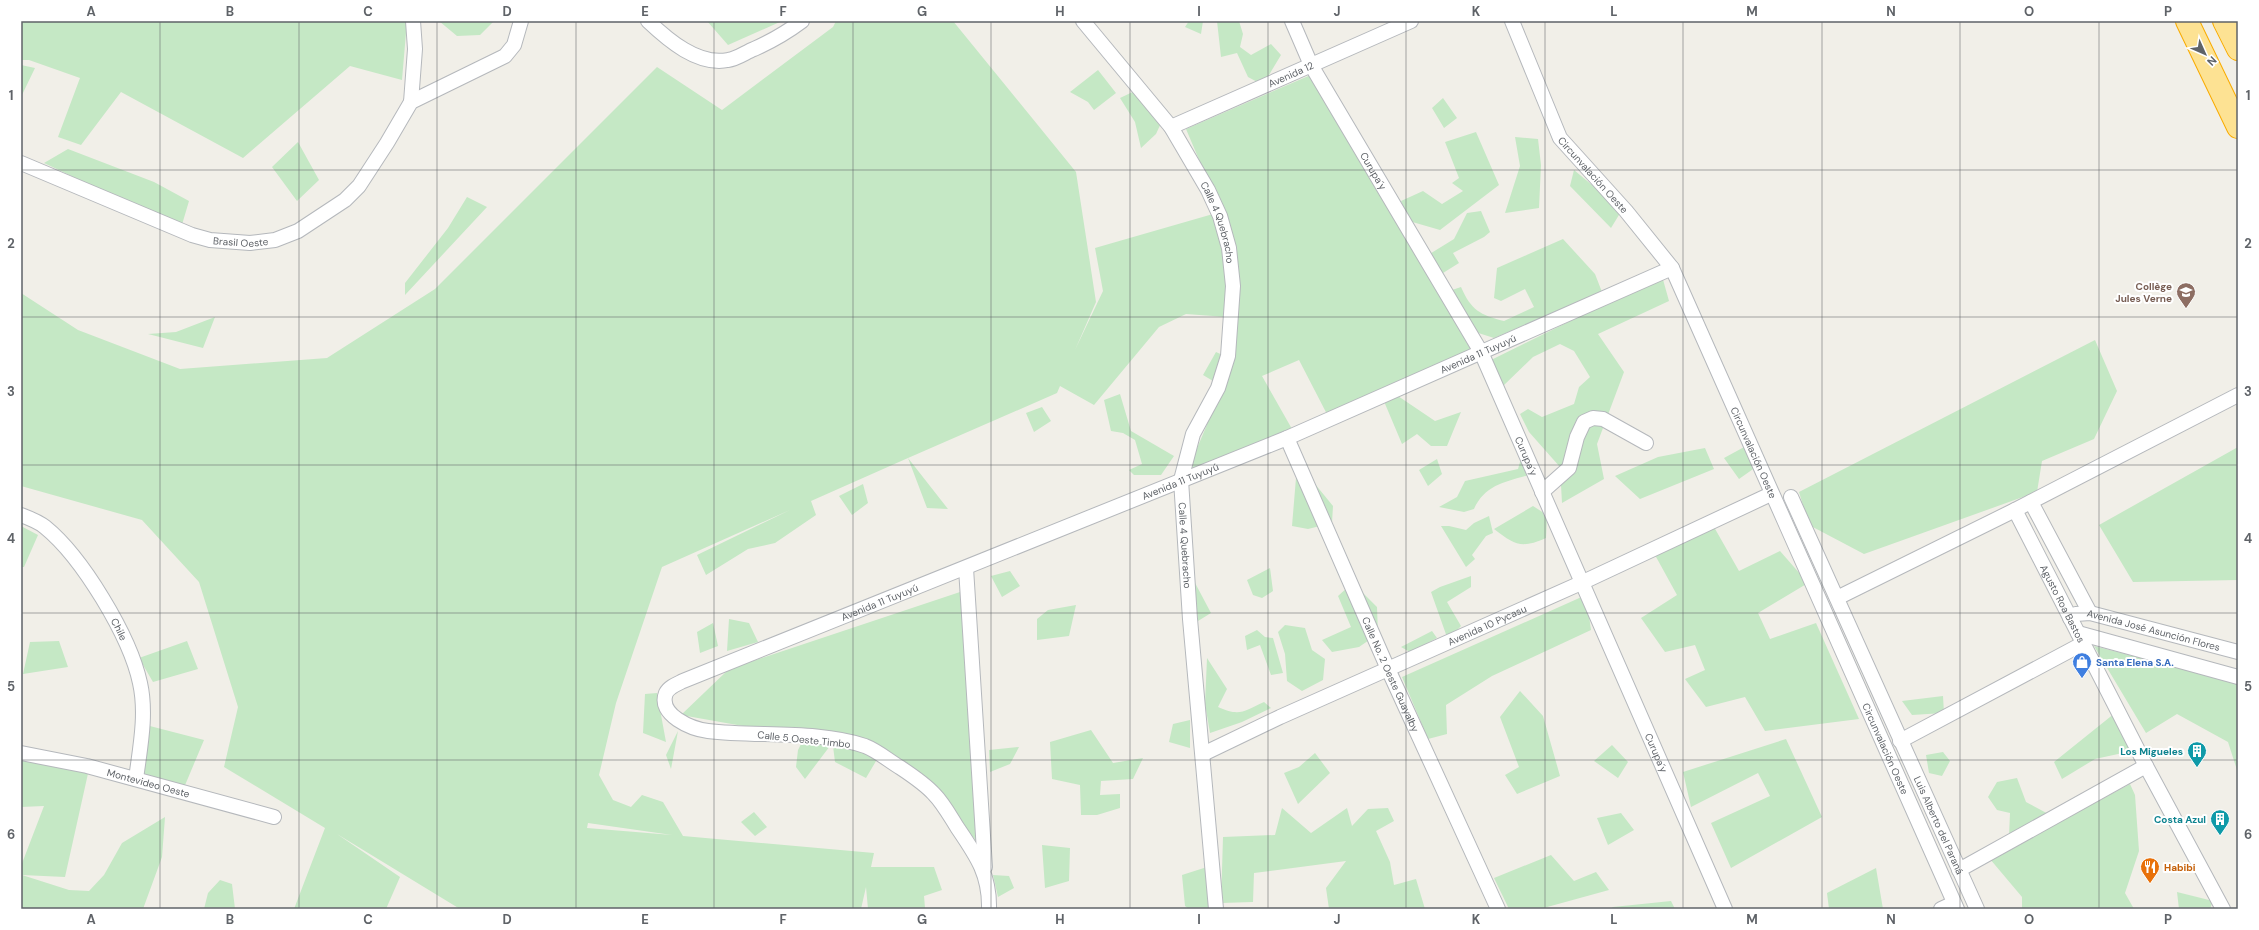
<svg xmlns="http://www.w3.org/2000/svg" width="2259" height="930" viewBox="0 0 2259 930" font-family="'DM Sans',sans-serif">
	<rect width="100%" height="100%" fill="#f1efe8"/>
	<path fill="#c5e8c5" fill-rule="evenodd" d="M21 21H407L402 80 350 66 243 158 121 92 81 145 58 137 80 78 29 60H21Z
		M439 21H494L480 35 457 36Z
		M707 21H782L728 45Z
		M836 21H953L1076 172 1096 302 1075 350 1103 291 1095 248 1213 214 1226 269V317L1186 314 1159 327 1094 405 1060 386 1057 393 908 458 948 509 927 508 908 458 811 501 816 515 775 543 748 549 706 575 697 555 790 510 662 567 616 703 599 775 613 800 631 807 642 795 663 802 683 836 874 853 871 867H934L942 890 924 896 925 908 923 909H868L866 887 861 909H460L337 834 400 877 386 909H294L325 828 224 767 238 707 199 582 142 520 21 486V293L78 330 180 369 327 358 435 289 657 67 722 110 833 27ZM588 823 672 835 587 828Z
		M1189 21H1203L1201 34 1185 27Z
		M1217 21H1239L1243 34 1240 47 1251 55 1271 44 1281 55 1263 85 1248 77 1237 53 1221 57Z
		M21 65 35 68 21 97Z
		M1098 70 1116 93 1094 110 1088 102 1070 92Z
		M1313 74 1475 349 1330 420 1299 360 1262 376 1292 429 1187 472 1206 427 1237 341 1231 235 1186 129Z
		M1141 88 1162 121 1156 134 1141 148 1135 122 1120 98Z
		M1443 98 1457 118 1444 128 1432 108Z
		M1476 132 1499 185 1440 230 1409 221 1401 201 1423 191 1442 204 1463 191 1452 183 1459 178 1445 142Z
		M1515 137 1538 139 1541 165 1539 208 1505 213 1520 166Z
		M298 142 319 180 297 201 272 167Z
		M68 149 154 182 189 201 181 228 44 163Z
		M1574 170 1622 210 1611 228 1570 186Z
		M467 197 487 207 405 295V283L448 228Z
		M1481 211 1490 232 1484 237 1453 253 1459 263 1443 273 1428 255 1454 239 1467 213Z
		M1563 239 1595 274 1602 292 1494 338 1469 330 1452 290 1461 287C1471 310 1480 315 1504 321L1534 307 1525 289 1501 301 1494 298 1497 268Z
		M1662 276 1669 301 1598 334 1624 372 1597 444 1604 479 1562 503 1560 467 1529 432 1520 414 1528 409 1542 417 1574 404 1579 387 1590 377 1574 351 1560 344 1533 357 1503 386 1489 361Z
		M215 317 203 348 148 334 176 332Z
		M2095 340 2117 391 2094 439 2042 461 2037 492 1864 554 1809 525 1799 492Z
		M1216 352 1227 357 1218 384 1203 375Z
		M1120 394 1131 431 1174 456 1161 475H1134L1129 470 1142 464 1135 440 1123 433 1111 431 1104 400Z
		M1395 394 1435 421 1461 412 1447 446H1431L1417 434 1402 444 1383 399Z
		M1042 407 1051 421 1034 432 1026 413Z
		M1746 446 1756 467 1739 479 1724 458Z
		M2238 447V580L2133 582 2099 525Z
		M1705 448 1714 469 1640 499 1615 476 1658 457Z
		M1522 455 1529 475C1505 482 1485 485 1474 509L1464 512 1439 507 1457 497 1465 481 1518 469Z
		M1437 459 1442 474 1428 486 1419 470Z
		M1296 478 1315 484 1333 506 1332 523 1308 529 1292 526Z
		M863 484 868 503 852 515 839 496Z
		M1533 506 1547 515 1546 538C1521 549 1515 545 1494 529Z
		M1489 516 1493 533 1486 536 1472 555 1475 559 1466 567 1441 526H1449L1466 530 1474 523Z
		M21 526 38 535 24 567H21Z
		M1714 527 1739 571 1780 551 1808 583 1758 613 1770 639 1816 623 1859 719 1765 731 1745 697 1706 707 1685 679 1705 670 1695 645 1665 652 1641 618 1677 595 1655 555Z
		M1270 568 1273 591 1262 598 1253 595 1247 580Z
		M1010 571 1020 586 1002 597 991 576Z
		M1471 576V587L1447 602 1461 626 1448 640 1431 592 1440 587Z
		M1194 581 1211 613 1198 621Z
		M1348 587 1363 593 1377 607 1378 634 1359 647 1332 652 1322 640 1351 627 1338 596Z
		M963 591 983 850 932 783 879 756 866 778 835 762 833 746H845L833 742 805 779 796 767 798 750 803 740 826 746 832 742 681 715 729 669Z
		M1586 595 1591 630 1492 676 1446 705 1447 734 1428 739 1402 677Z
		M1076 605 1069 636 1037 640V619L1048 610Z
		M729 619 749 623 758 642 727 651Z
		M713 623 718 646 700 653 697 632Z
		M1285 625 1305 628 1312 650 1325 659 1323 680 1302 691 1287 681 1285 654 1278 632Z
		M1257 630 1265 637 1273 638 1283 673 1271 675 1260 645 1247 650 1245 636Z
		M1432 631 1437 638 1410 652 1401 647Z
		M59 641 68 667 23 674 30 642Z
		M187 641 198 669 153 682 139 658Z
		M2094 646 2238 683V773L2228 742 2177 714 2146 733Z
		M1207 658 1227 689 1218 707C1240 717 1244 711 1264 702L1271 708 1242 722 1210 733 1205 704Z
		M1520 691 1543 716 1560 776 1517 794 1505 775 1519 767 1500 717Z
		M657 693 666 742 643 733 645 694Z
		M1943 696 1944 713 1912 715 1902 701Z
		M2115 713 2132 751 2095 759 2062 779 2054 762Z
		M1190 720V748L1169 742 1173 724Z
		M146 725 204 740 183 790 140 778Z
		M1091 730 1113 763 1143 758 1133 779 1101 781 1100 795 1120 794V808L1097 815H1081L1080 785 1052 779 1050 742Z
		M678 731 671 769 666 755Z
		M1786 739 1822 817 1731 868 1711 823 1770 796 1758 773 1691 807 1683 772Z
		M1612 745 1628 762 1618 778 1594 761Z
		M1019 747 1010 764 990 772 989 750Z
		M1943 752 1950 761 1942 776 1929 773 1926 755Z
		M1315 753 1330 773 1298 804 1284 773 1299 767Z
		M21 756 89 769 65 877 22 875 69 890 89 891 104 875 122 843 165 817 162 857 143 909H21V866L44 806 21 807Z
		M2017 778 2026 802 2054 817 2009 836 2010 813 1997 810 1988 797 1997 782Z
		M2130 784 2135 795 2139 851 2125 893 2134 909H2022V897L1990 859Z
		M1282 808 1311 833 1347 808 1352 826 1368 809 1388 808 1394 821 1376 831 1390 862 1394 885 1416 879 1425 909H1329L1326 888 1346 861 1254 873 1253 902 1221 903 1223 837 1275 835Z
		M754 812 767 827 755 836 741 822Z
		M1621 813 1634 830 1608 845 1597 818Z
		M1042 845 1070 848 1069 881 1045 888Z
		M1551 855 1574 881 1596 872 1609 890 1540 909H1509L1494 878Z
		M1207 867 1211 909H1189L1185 906 1182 875Z
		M1876 868 1883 909H1829L1827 893Z
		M993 875 1009 876 1014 888 998 897Z
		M220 880 232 884 235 909H204L208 893Z
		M2177 892 2213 901 2210 909H2179Z
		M1671 901 1675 909H1610L1613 907Z"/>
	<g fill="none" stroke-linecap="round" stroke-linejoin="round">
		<g stroke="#b5b8bc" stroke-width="16">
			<g id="street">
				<path d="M648 21C668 40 698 66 728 60 737 59 746 52 754 49 772 41 786 33 802 21"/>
				<path id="s1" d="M1083 21 1171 127 1208 190 1220 216 1229 248 1233 286 1228 356 1218 388 1193 434 1181 480 1190 619 1216 909"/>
				<path id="s2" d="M1292 21 1311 65 1481 352 1725 909"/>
				<path id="s3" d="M1512 21 1560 138 1626 211 1672 268 1957 909"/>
				<path d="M411 102 415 49 413 21"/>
				<path id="s4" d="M1171 127 1411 21"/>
				<path id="s5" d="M21 163 192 235 210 240 250 243 275 240 298 231 345 200 359 186 387 143 411 102 505 56 514 45 521 21"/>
				<path id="s6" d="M1287 438 1388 669 1498 909"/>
				<path d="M1542 492 1569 468 1577 437 1584 422 1593 418 1603 419 1646 443"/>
				<path id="s7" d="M1791 497 1977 909"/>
				<path d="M2031 502 2090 613"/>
				<path id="s8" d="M2015 510 2146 766 2223 909"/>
				<path id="s9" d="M21 515C29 518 39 522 45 527 82 557 130 636 140 683 147 714 140 748 136 779"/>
				<path d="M966 568 985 867"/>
				<path d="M1837 598 2015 510 2238 395"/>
				<path id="s10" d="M2070 618 2076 614 2090 613 2238 652"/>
				<path d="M2078 633 2238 677"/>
				<path d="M1900 741 2084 643"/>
				<path id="s11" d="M21 753 87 766 274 817"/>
				<path id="s12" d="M1203 754 1280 717 1581 583 1771 494"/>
				<path d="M1959 870 2146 766"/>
				<path id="s13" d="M989 909C990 874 976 855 957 827 950 816 943 803 934 794 925 784 913 776 901 768 889 761 878 751 865 746 817 730 757 737 708 731 692 729 657 715 666 693 669 687 677 684 683 681L1287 438 1672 268"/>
				<path d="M1941 909 1954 903"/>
			</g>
		</g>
		<g stroke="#f9ab00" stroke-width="24">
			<path id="highway" d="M2187 21 2238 127
				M2224 21 2238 49"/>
		</g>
		<use href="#street" stroke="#fff" stroke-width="14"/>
		<use href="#highway" stroke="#fde293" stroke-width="22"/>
	</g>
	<path fill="none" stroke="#5f6368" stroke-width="1" stroke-opacity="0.55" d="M160 21V909M299 21V909M437 21V909M576 21V909M714 21V909M853 21V909M991 21V909M1130 21V909M1268 21V909M1406 21V909M1545 21V909M1683 21V909M1822 21V909M1960 21V909M2099 21V909M21 170H2238M21 317H2238M21 465H2238M21 613H2238M21 760H2238"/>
	<defs>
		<g id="university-pin" transform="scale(1)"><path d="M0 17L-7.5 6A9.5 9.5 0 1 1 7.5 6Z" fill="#8d6e63" stroke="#fff"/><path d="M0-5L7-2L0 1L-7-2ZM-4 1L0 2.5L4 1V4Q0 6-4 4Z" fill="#fff"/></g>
		<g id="shop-pin" transform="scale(1)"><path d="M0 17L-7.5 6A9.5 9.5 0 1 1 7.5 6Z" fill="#3f7fe0" stroke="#fff"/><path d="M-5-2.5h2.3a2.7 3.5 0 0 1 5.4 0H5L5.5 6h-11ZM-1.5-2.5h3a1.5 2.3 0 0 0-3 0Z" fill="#fff"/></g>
		<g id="building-pin" transform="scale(1)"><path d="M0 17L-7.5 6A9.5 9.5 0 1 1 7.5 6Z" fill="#0f9aa8" stroke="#fff"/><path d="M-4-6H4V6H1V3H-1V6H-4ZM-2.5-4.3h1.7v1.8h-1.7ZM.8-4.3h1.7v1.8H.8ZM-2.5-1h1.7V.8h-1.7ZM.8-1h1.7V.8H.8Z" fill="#fff"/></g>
		<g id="restaurant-pin" transform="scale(1)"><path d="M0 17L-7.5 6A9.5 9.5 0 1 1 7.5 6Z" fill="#e8710a" stroke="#fff"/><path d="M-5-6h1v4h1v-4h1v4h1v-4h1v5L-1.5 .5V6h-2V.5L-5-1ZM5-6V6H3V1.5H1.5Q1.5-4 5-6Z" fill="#fff"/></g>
	</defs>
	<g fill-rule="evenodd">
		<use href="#university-pin" x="2186" y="292"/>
		<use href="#shop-pin" x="2082" y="662"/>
		<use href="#building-pin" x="2197" y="751"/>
		<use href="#building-pin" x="2220" y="819"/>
		<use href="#restaurant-pin" x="2150" y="867"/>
	</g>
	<g text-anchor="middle" stroke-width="4" stroke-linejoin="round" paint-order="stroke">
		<g font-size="10" fill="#5f6368" stroke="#fff">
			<text dy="4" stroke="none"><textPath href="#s4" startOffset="131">Avenida 12</textPath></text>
			<text dy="4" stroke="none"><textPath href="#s2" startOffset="171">Curupa´y</textPath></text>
			<text dy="4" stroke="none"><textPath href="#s3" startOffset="176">Circunvalación Oeste</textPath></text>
			<text dy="4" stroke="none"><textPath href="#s1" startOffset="245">Calle 4 Quebracho</textPath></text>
			<text dy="4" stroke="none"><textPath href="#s5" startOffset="235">Brasil Oeste</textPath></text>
			<text dy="4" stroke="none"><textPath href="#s13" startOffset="1318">Avenida 11 Tuyuyú</textPath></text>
			<text dy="4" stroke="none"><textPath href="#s3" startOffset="500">Circunvalación Oeste</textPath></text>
			<text dy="4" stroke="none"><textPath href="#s2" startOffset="495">Curupa´y</textPath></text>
			<text dy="4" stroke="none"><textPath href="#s13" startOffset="994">Avenida 11 Tuyuyú</textPath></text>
			<text dy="4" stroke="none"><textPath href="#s1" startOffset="580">Calle 4 Quebracho</textPath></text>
			<text dy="4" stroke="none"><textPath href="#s13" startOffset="670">Avenida 11 Tuyuyú</textPath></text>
			<text dy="4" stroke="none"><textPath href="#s8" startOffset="105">Agusto Roa Bastos</textPath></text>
			<text dy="4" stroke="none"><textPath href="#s12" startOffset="312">Avenida 10 Pycasu</textPath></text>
			<text dy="4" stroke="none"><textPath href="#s9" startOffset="154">Chile</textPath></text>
			<text dy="4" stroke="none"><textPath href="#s10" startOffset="87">Avenida José Asunción Flores</textPath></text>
			<text dy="4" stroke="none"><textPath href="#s6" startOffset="258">Calle No. 2 Oeste Guayalby</textPath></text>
			<text transform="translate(804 739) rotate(6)" y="4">Calle 5 Oeste Timbo</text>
			<text dy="4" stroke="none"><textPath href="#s3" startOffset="824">Circunvalación Oeste</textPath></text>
			<text dy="4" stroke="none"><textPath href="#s2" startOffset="819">Curupa´y</textPath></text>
			<text dy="4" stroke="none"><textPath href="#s11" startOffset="131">Montevideo Oeste</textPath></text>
			<text dy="4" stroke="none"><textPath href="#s7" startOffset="360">Luis Alberto del Paraná</textPath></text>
		</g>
		<g font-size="10" font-weight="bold" fill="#785e54" stroke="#fff" text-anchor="end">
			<text x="2172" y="290">Collège<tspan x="2172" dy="12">Jules Verne</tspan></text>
		</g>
		<g font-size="10" font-weight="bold" fill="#366cbe" stroke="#fff" text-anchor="start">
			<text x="2096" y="666">Santa Elena S.A.</text>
		</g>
		<g font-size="10" font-weight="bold" fill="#0d838f" stroke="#fff" text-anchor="end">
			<text x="2183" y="755">Los Migueles</text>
			<text x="2206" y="823">Costa Azul</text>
		</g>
		<g font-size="10" font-weight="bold" fill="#c56008" stroke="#fff" text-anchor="start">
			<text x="2164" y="871">Habibi</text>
		</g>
	</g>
	<rect width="2259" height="930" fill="none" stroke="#ffffff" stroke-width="44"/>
	<g transform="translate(2205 54) rotate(135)" stroke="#ffffff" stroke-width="3" paint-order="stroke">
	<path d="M0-3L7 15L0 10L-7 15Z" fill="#5f6368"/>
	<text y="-6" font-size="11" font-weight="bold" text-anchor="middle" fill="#5f6368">N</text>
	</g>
	<rect x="22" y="22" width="2215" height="886" fill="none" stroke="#5f6368" stroke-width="1.5"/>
	<g font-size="13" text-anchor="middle" font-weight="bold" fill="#5f6368">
		<text x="91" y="16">A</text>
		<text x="230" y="16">B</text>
		<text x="368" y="16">C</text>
		<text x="507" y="16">D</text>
		<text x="645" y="16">E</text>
		<text x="783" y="16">F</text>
		<text x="922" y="16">G</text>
		<text x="1060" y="16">H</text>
		<text x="1199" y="16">I</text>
		<text x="1337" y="16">J</text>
		<text x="1476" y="16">K</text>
		<text x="1614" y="16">L</text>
		<text x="1752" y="16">M</text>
		<text x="1891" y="16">N</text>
		<text x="2029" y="16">O</text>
		<text x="2168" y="16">P</text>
		<text x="11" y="100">1</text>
		<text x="2248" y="100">1</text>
		<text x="11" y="248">2</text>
		<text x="2248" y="248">2</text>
		<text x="11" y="396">3</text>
		<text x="2248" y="396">3</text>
		<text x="11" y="543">4</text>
		<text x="2248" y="543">4</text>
		<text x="11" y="691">5</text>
		<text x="2248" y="691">5</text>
		<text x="11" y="839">6</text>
		<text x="2248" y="839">6</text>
		<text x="91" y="924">A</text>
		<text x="230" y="924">B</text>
		<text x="368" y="924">C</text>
		<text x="507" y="924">D</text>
		<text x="645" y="924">E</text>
		<text x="783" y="924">F</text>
		<text x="922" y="924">G</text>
		<text x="1060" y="924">H</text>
		<text x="1199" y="924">I</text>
		<text x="1337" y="924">J</text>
		<text x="1476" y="924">K</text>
		<text x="1614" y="924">L</text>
		<text x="1752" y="924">M</text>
		<text x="1891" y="924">N</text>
		<text x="2029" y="924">O</text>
		<text x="2168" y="924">P</text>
	</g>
</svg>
